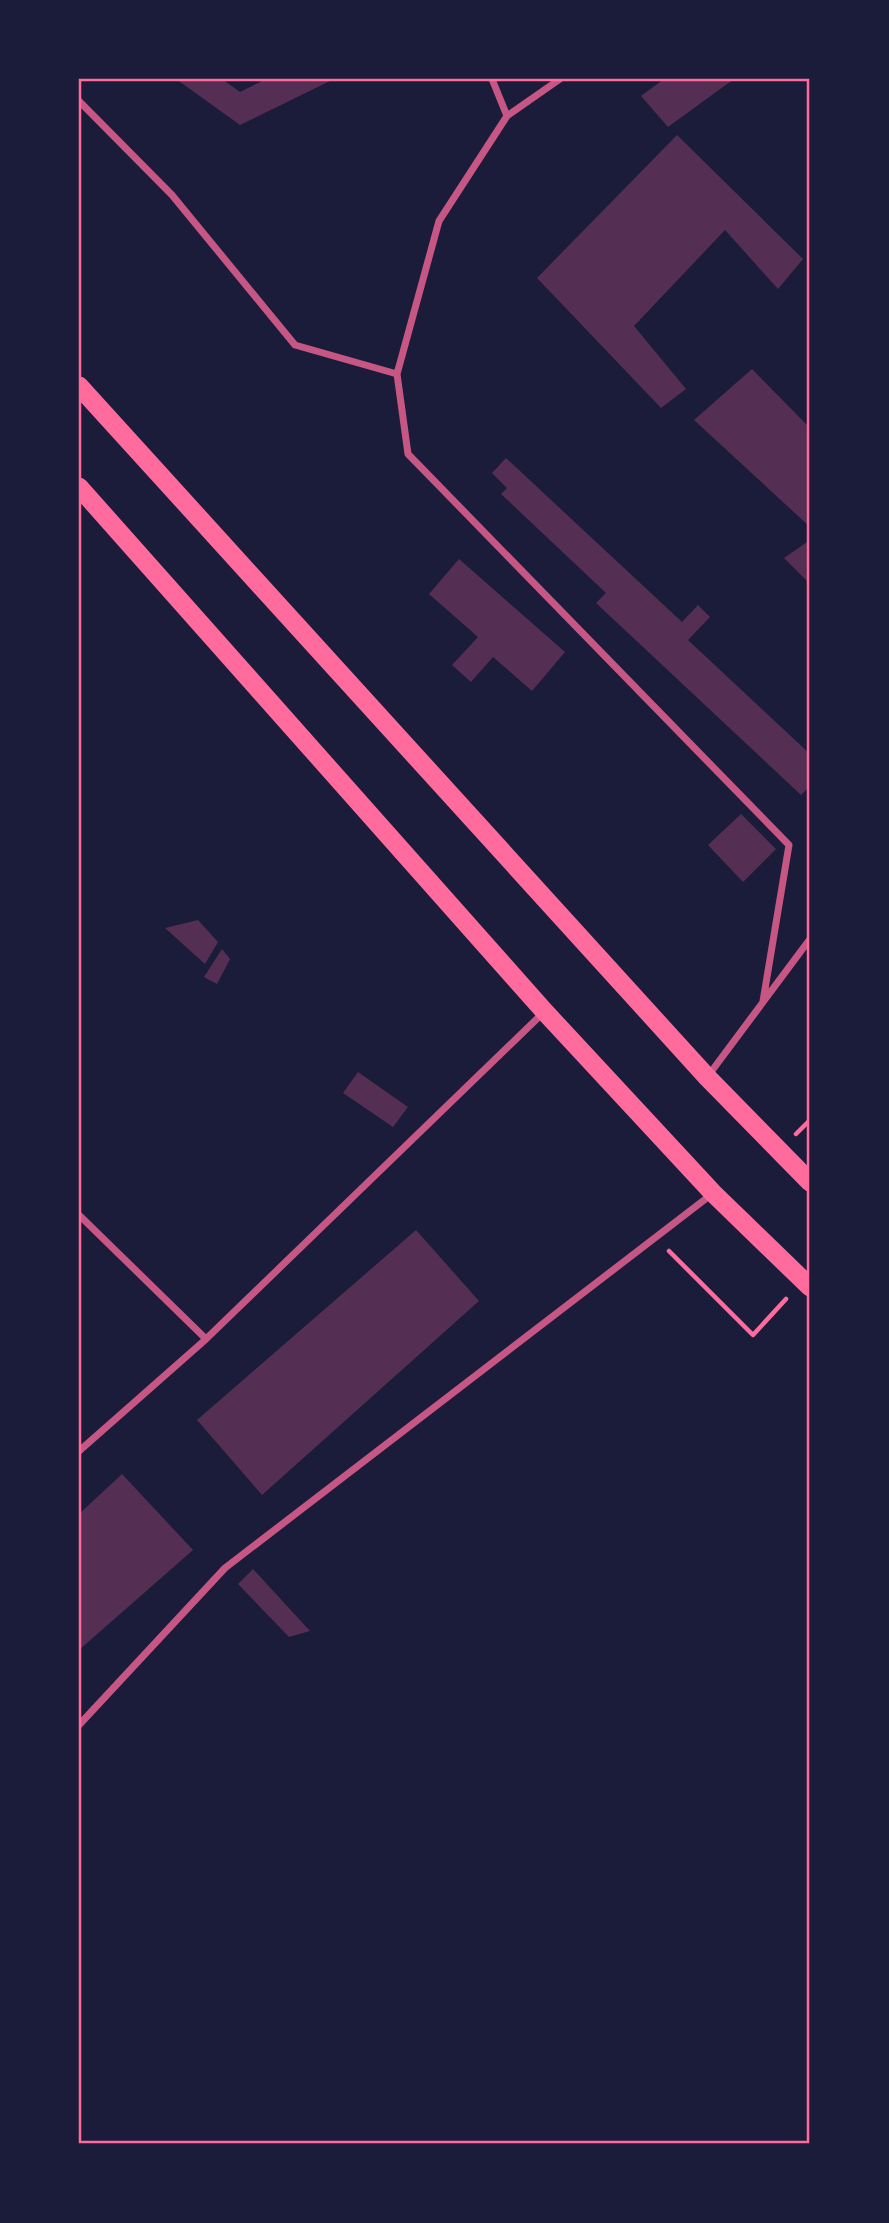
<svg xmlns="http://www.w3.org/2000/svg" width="889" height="2223" viewBox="0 0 889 2223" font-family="'IBM Plex Sans',sans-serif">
	<rect width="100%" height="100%" fill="#1b1b3a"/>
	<path fill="#542f53" d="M176 79H222L240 92 266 79H334L240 125Z
		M664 79H734L668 127 641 96Z
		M677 135 803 259 778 289 725 230 634 326 686 389 661 408 537 278Z
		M752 369 810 428V527L694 420Z
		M506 458 682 622 698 605 710 617 688 640 810 754V786L801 795 596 603 606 593 501 494 507 488 492 473Z
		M810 540V584L784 558Z
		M459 559 565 652 532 691 493 657 471 682 452 665 478 637 429 594Z
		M741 814 776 849 743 882 708 845Z
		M198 920 218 942 205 964 165 928Z
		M222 949 230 959 217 984 204 977Z
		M358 1072 408 1107 393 1127 343 1093Z
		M416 1230 479 1301 262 1495 197 1420Z
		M122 1474 193 1550 79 1650V1514Z
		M253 1569 310 1631 289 1637 238 1584Z"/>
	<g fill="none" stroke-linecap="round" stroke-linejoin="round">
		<path stroke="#ff6b9d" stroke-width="4.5" d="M796 1134 810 1120
			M669 1251 753 1335 786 1299"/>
		<path stroke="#c65784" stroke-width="7" d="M492 79 507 116
			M560 79 507 116 439 221 397 374 408 454 789 845 763 1001
			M79 101 172 195 295 345 397 374
			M708 1076 810 939
			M79 1215 206 1339 544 1012
			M79 1451 206 1339
			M79 1725 225 1568 712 1194"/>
		<path stroke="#ff6b9d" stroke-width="19" d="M79 386 707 1077 810 1182
			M79 487 545 1012 713 1193 810 1287"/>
	</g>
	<rect width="889" height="2223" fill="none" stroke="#1b1b3a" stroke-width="161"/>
	<rect x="80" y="80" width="728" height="2062" fill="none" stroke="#ff6b9d" stroke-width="2.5"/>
</svg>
